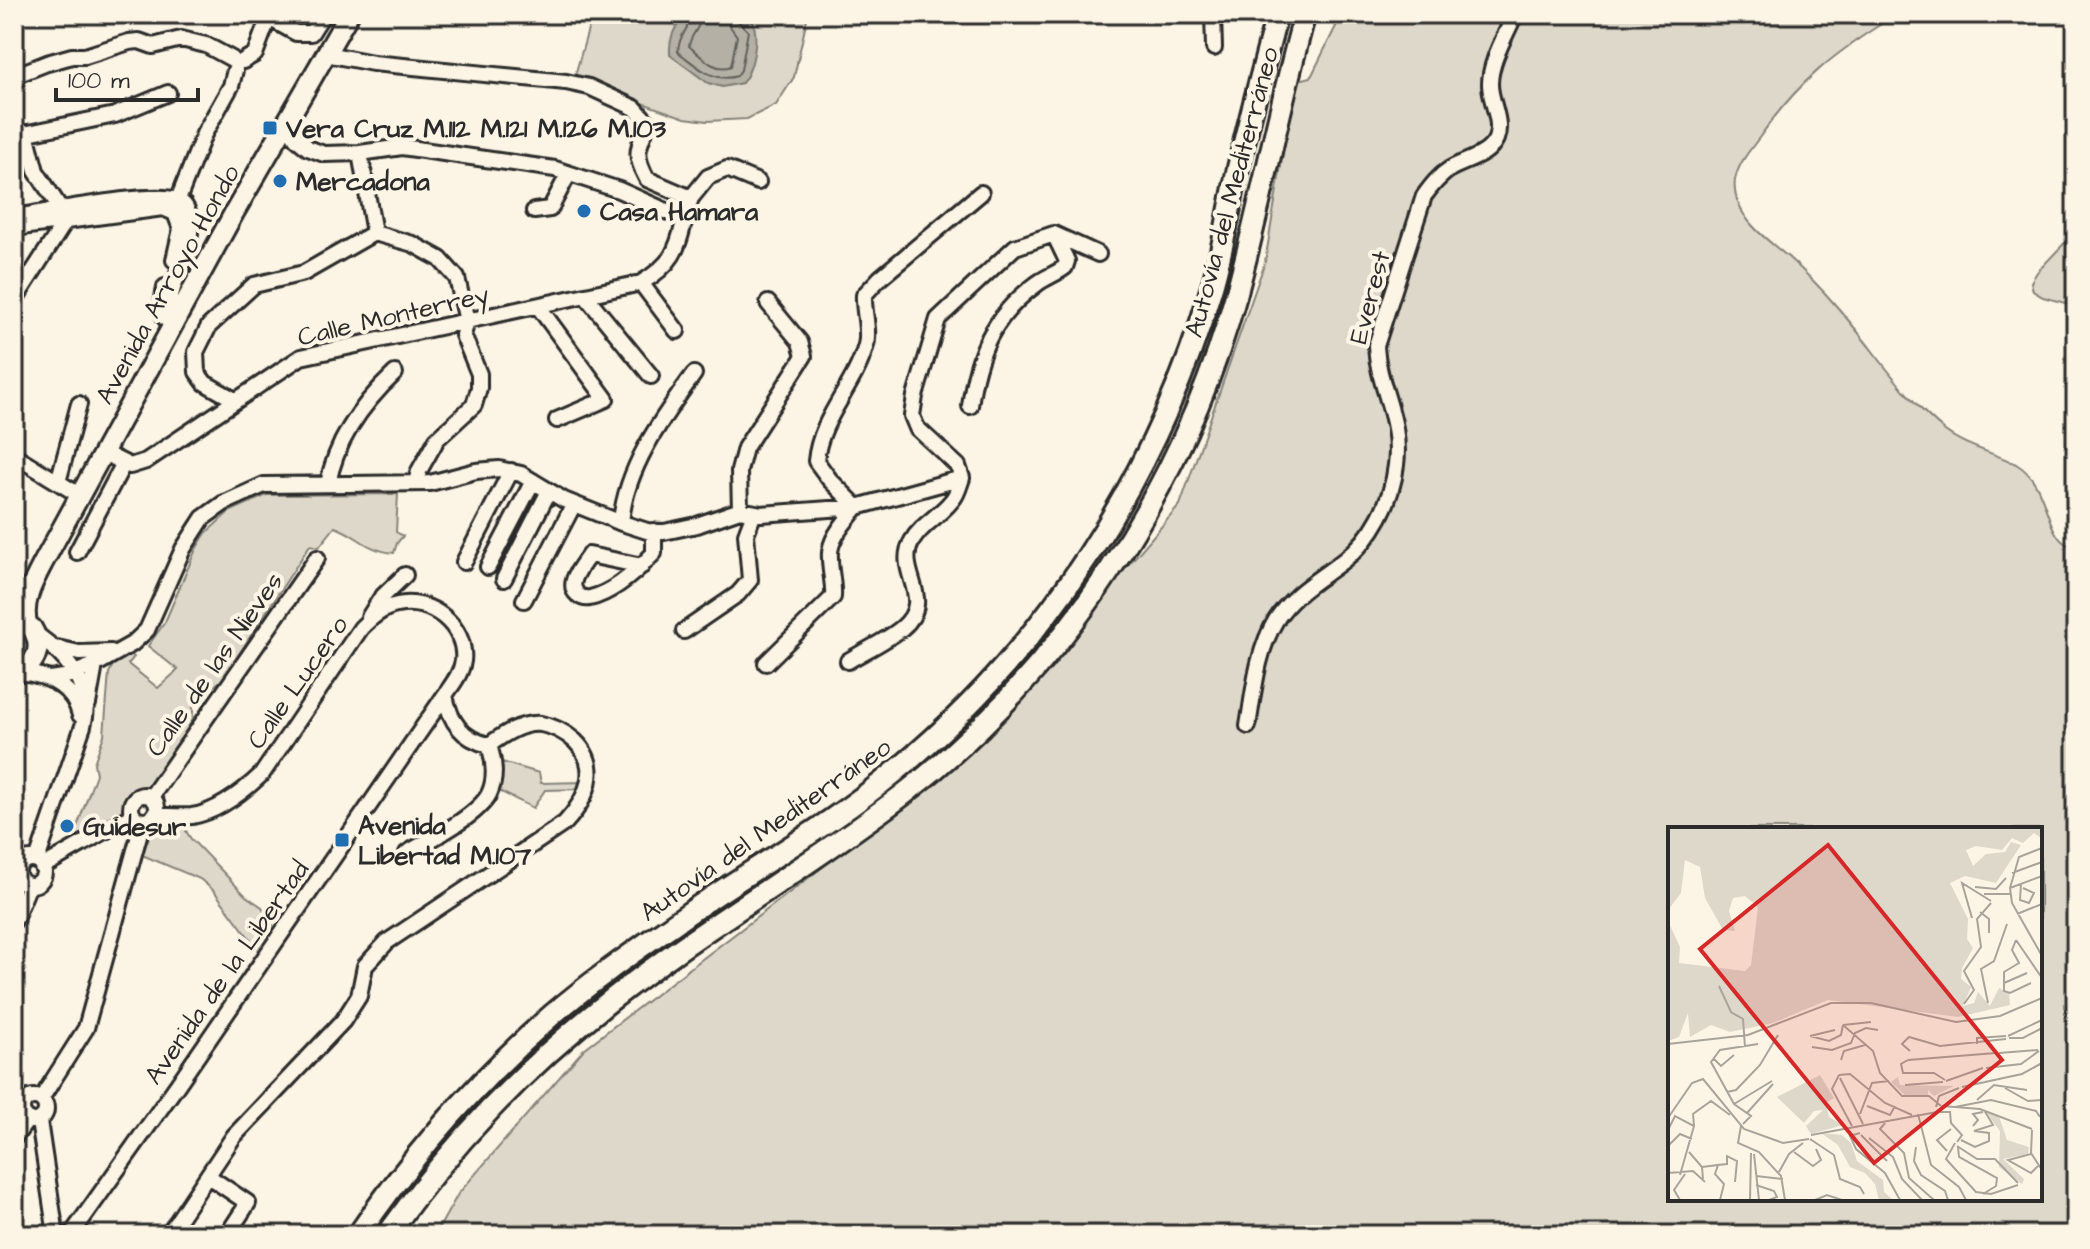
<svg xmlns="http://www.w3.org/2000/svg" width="2090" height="1249" viewBox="0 0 2090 1249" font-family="'Architects Daughter',sans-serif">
	<rect width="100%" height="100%" fill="#fcf5e5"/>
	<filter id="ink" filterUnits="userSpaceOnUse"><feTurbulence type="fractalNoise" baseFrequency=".0125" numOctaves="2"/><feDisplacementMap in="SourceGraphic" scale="16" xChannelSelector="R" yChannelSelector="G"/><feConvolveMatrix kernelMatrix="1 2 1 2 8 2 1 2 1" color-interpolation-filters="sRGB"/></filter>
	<g filter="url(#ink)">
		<path fill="#ded8ca" stroke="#84827a" stroke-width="2" fill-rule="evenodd" d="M586 14H808L794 77 776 105 747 119 707 121 685 118 574 79 589 26Z
			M1342 14H1897C1837 51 1799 80 1759 138 1750 150 1738 164 1735 180 1733 196 1741 212 1751 224 1761 236 1775 246 1787 256 1805 272 1822 289 1838 308 1874 349 1902 396 1945 431 1966 447 1993 452 2016 464 2053 485 2042 544 2076 547V1235H435L458 1194 584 1049 954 767 1180 505 1265 262 1295 81 1311 77ZM1670 829H2040V1199H1670Z
			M2076 231V306L2043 297 2033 291 2031 282 2037 272Z
			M398 494 396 532 403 536 397 543 394 553C363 549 360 536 335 527L319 547 310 545 222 680 199 697 193 706V720L147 790C136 792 126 796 126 808L73 838 96 774 94 763 104 735 109 673 116 658 127 651 134 657 128 664 158 688 178 670 148 646 165 622 196 549 206 533 229 512 267 495Z
			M502 762 539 773 541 783 584 782 582 789 545 790 533 808 499 791Z
			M170 822 187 825 186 831 191 839 246 896 262 907 273 925 257 948 214 891 200 879 142 855 153 827Z"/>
		<path fill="#b4b0a5" stroke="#7d7b74" stroke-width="2" d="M692 14C712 20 733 11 752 21 760 36 753 70 742 83L722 87 708 83 670 55C669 38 675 20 692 14Z"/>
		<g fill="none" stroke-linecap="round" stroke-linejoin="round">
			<path stroke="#62605c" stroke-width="2" d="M692 14C690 28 678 36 678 52 696 65 713 84 737 76L741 70 748 31 738 21 737 14
				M702 14C702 27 690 34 689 46 701 56 715 73 731 66L737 36 729 25 727 14"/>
			<g stroke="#2b2b2b" stroke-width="20">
				<path id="minor" d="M1213 14 1214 48
					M269 18 296 33H311L323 14
					M243 61 255 54 270 14
					M14 76 47 63 72 56H85L129 42 139 41 153 46 181 39 206 45 232 59
					M287 123 296 138 308 148 324 154 360 153 402 147 555 169 619 190 684 219
					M14 136 115 115 168 93
					M360 153 374 233 413 244 440 259 457 278 467 321 463 335 479 374V388L474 405 437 439 419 471 416 483
					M691 198 708 177 727 169 758 182
					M176 205 204 134 231 86 235 70
					M534 211 550 209 568 175
					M14 217C43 213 159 189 179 201 187 205 189 213 190 222 193 248 175 274 170 299L173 306 182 310
					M14 228 163 208 175 213 181 229 174 260
					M1054 234 1098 254
					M641 283 677 331
					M165 287C162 303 157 317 174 325
					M585 295 651 376
					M14 301 65 222 62 211 36 171 26 133
					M538 306 606 399 557 420
					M235 400 205 383 197 372 196 352 209 326 254 285 304 273 374 233
					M970 406C977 353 993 315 1038 283 1046 277 1056 274 1065 267L1067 261 1054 234
					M104 453 130 466 146 461 301 357 641 283C683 258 677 240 691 198L647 179C633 153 638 149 648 123L635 108 589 87 566 82 373 63 326 54
					M14 455 79 495
					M962 478 958 466 917 428 912 416 915 396 938 319 1015 247 1054 234
					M58 482 79 404
					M328 484C336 440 363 403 395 373
					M740 510 739 471 745 448 804 356 800 342 768 303
					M621 523C625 468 663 417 694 374
					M77 552 124 463
					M464 562 511 471
					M642 566 589 555C582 566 565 584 578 595 582 598 585 599 590 598 613 593 638 570 654 553V531
					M488 567 533 481
					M504 579 549 491
					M524 600 574 504
					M369 617 381 598 405 575
					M684 631 738 594 750 580 746 534 754 513
					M36 634C65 655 95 686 83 726L37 860
					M57 648 79 653 111 652
					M848 661C866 650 886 641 902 628 937 598 894 572 912 541 922 523 945 513 955 496 958 491 960 484 962 478
					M766 663 833 597C834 583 830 572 830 558 828 539 846 521 857 507L830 480 816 461C820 417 855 387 866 345 870 331 863 310 864 295L880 278 981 193
					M20 672C48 675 73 686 80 715
					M51 679 64 677 95 665 132 644 147 630 183 549 203 518 224 503 264 485 430 483 476 471 499 469 521 474 564 500 619 522 647 531 664 532 697 525 740 510 761 514 857 507 962 478
					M88 704 95 665
					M1248 726C1254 691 1257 651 1276 620 1293 593 1320 579 1344 560 1373 538 1392 501 1396 465 1402 418 1378 388 1376 346L1424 196C1432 185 1439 176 1450 169 1465 160 1488 157 1496 139 1503 121 1490 102 1490 84 1490 61 1506 35 1515 14
					M131 808a13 13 0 1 1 26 0a13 13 0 1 1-26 0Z
					M151 797 317 558
					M407 853C429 840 477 817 489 794 497 778 494 761 489 745
					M18 872a13 13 0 1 1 26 0a13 13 0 1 1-26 0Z
					M42 867 133 815
					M14 921 29 885
					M22 1109a12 12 0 1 1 24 0a12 12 0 1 1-24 0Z
					M41 1099 86 1028 143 821
					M39 1121 56 1235
					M14 1138 28 1119
					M208 1176 248 1203 227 1235
					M71 1235 178 1084 445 695C452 685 461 674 463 661 467 626 430 597 397 605 382 608 371 618 361 628L262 774C244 791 218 812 192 816 180 817 167 816 154 815
					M168 1235 234 1136 343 1021 359 996 365 966 387 942 565 823C587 799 602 767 575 741 566 733 553 726 541 724 522 722 504 734 489 745 462 739 450 722 445 695"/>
			</g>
			<g stroke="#2b2b2b" stroke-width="24">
				<path id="major" d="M27 623C22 602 33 582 43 563L234 213 349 14
					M14 673C36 667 44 648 32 628L17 618"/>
			</g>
			<g stroke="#2b2b2b" stroke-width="26">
				<path id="highway" d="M358 1235C413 1154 478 1080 552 1015 594 979 641 947 686 915 756 866 830 826 896 771 1046 648 1155 477 1210 293 1223 252 1229 209 1238 168 1250 116 1264 65 1277 14
					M387 1235C453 1143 522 1070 611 1000 705 926 809 867 904 794 1064 670 1183 487 1237 292 1262 200 1279 106 1305 14"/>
			</g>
			<use href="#minor" stroke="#fcf5e5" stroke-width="14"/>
			<use href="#major" stroke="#fcf5e5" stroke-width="18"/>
			<use href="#highway" stroke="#fcf5e5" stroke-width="20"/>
		</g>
	</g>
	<g fill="#1f6fb2" stroke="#fcf5e5" stroke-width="3">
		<rect x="262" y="120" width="16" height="16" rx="4"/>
		<circle cx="280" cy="181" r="8"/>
		<circle cx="584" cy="211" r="8"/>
		<circle cx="67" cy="826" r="8"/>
		<rect x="334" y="832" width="16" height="16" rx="4"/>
	</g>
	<g text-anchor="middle" stroke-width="8" stroke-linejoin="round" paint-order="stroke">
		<g font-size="26" font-weight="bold" fill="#2b2b2b" stroke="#fcf5e5" text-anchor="start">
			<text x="286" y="137">Vera Cruz M.112 M.121 M.126 M.103</text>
			<text x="296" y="190">Mercadona</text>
			<text x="600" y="220">Casa Hamara</text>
			<text x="358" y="834">Avenida<tspan x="358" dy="30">Libertad M.107</tspan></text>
			<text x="83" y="835">Guidesur</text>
		</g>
		<g font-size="26" fill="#2b2b2b" stroke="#fcf5e5">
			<text transform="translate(1231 192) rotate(-75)" y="9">Autovía del Mediterráneo</text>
			<text transform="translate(167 284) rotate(-61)" y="9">Avenida Arroyo Hondo</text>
			<text transform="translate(1369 297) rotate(-75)" y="9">Everest</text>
			<text transform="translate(393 315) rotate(-13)" y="9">Calle Monterrey</text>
			<text transform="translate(214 664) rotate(-55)" y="9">Calle de las Nieves</text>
			<text transform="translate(297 682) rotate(-55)" y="9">Calle Lucero</text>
			<text transform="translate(765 829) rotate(-35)" y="9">Autovía del Mediterráneo</text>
			<text transform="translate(226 972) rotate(-55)" y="9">Avenida de la Libertad</text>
		</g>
	</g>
	<g transform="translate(1668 827)">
		<rect width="374" height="374" fill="#fcf5e5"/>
		<path d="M0 1H374V12L366 6 355 16 344 11 334 23 308 19 298 23 305 39 318 27 337 25 343 15 353 18 328 56 297 49 282 56 300 92 299 112 305 121 294 141 293 152 303 160 295 179 306 176 310 165 322 179 331 161 341 166 342 178 290 190 160 173 105 196 62 205 43 198 22 210 20 186 11 210 0 214V94L12 120 11 136 77 144 83 138 90 80 77 69 65 71 61 84 67 104 55 103 37 71 32 40 17 33 13 66 0 83ZM152 248 166 271 158 276 161 290 175 298 143 307 138 299 155 283 146 284 136 296 109 270ZM230 250 232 258 286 259 266 269 260 263V268L239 270 223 255ZM317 284 331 289 339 313 361 320 360 327 335 332 356 352 354 357 331 340 332 304ZM153 306 174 308 183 316 189 334 215 353 216 365 225 373H211L207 357 197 346 182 340 170 318Z" fill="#ded8ca"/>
		<path fill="none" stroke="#a8a49b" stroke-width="2" d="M374 21 351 30 342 61 344 76 374 129M344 46 374 35M353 57 352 73 361 76 366 66 355 61M307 60 328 62 338 51M342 61 374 49M316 67H342M312 85 321 92V106M349 87 374 77M304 91 294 56 323 74M348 113 344 123 351 136 336 145V164L342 166 363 156M348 113 374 151M336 156 359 146M51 159 63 185 75 192 77 220M320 176 313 142 326 134 339 97M296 177 306 163 296 144 313 120 309 92 323 76M175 198 205 224 212 246 234 269H261L273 279M175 198 203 195M142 209 161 214 173 208 175 198M142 209 167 203M340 209 374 193M341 211H355L374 201M0 217 80 208 163 176H203L288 195 332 189 374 171M309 217V211L338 209M144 220 164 223 183 216 187 206 198 201 210 203M242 224 234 217 241 210 272 219 338 212M331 226 370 223M45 231 53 239 66 228M173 233 176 224 197 218M240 233 328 226M240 233 233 237 235 246H266L277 253M318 241 353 237 371 224M171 248 182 247 217 276 244 288M171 248 164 262 184 299M172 251 195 297M278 254 315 241M237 258 275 255M294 260 354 247 374 236M337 261 360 274 374 273M59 265 68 263 92 238 110 208M309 273 326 258 359 263M66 277 104 254M199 279 222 288 227 279M274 279 312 282 364 302M268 280 271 269 291 261M287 280 323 273 368 284 372 290M272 285H282L283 296 294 308 289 315M79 286 105 257M192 287 204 256 221 254M250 287 263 338 291 360 298 373M0 291 24 256 35 252 76 302 115 316 141 312M217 296 212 302 236 326 241 351 266 373M75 297 83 289 66 277 43 235 52 223 90 217M26 299 25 287 43 274 62 288M73 299 70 316 91 325 113 349 117 373M305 299 310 293 305 287 315 285M0 303 7 289 26 299 12 348M364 303 363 326 374 343M192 306 182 309 188 322 217 346 232 373M143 308 269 285M193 308 219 334M201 311 225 330 234 352 254 373M142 312 166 328 172 352 192 360 196 367M293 313 307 320 321 314V306L306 304 325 298 316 283M287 316 278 332 308 365 323 367 350 358M0 319 12 307 24 312M289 319 309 332H327L350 356M248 320 246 334 253 348 277 364 280 373M290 320 291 330 329 351 328 359 315 367M279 324 269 313 283 302M21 325 34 340 35 352M126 325 145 339 153 333 148 322M86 327 91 373M363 327 340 333 363 346 370 339M50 338 59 337V329L69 334 67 355M34 340 50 338 47 347 56 357 52 373M111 345 121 327 135 316M0 346 25 344 37 355M88 349 115 352M88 358 106 364 109 370 101 373M12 373 6 363 17 347M82 373 83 326M147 373 159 368 174 373"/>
		<path fill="#d62828" fill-opacity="0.15" stroke="#d62828" stroke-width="4" d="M160 18 334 233 206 336 32 122Z"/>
		<rect width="374" height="374" fill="none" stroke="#2b2b2b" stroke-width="4"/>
	</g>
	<rect width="2090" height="1249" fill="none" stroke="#fcf5e5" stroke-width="48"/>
	<rect x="24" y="24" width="2042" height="1201" fill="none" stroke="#2b2b2b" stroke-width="3" filter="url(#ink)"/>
	<path d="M56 88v12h142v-12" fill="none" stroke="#2b2b2b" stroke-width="4"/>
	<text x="68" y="88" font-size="24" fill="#2b2b2b" stroke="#fcf5e5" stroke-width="6" paint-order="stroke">100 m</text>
</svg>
